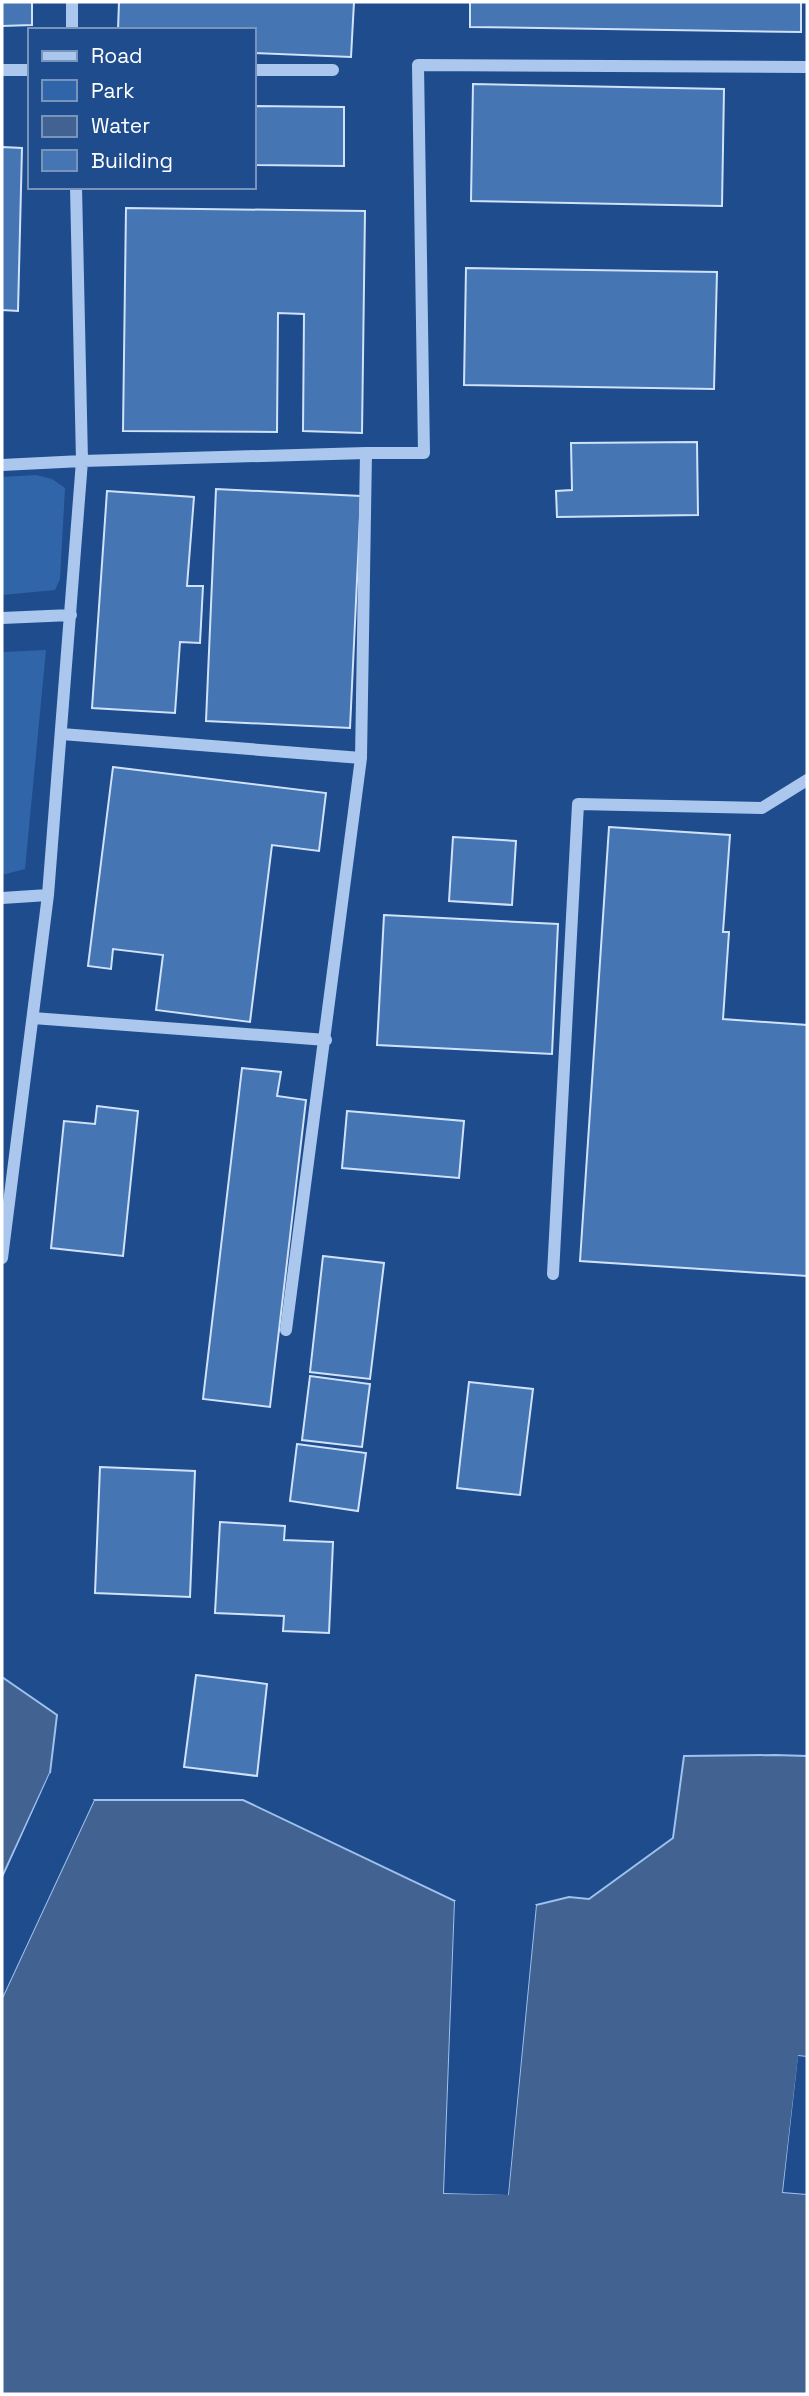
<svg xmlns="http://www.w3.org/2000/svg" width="809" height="2396" viewBox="0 0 809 2396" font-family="'Space Grotesk',sans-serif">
	<rect width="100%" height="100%" fill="#1e4c8d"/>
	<path fill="#3165aa" d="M36 475 52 479 65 488 60 579 55 590 2 595V477Z
		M46 650 25 869 2 875V652Z"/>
	<path fill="#426291" stroke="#9ec1ee" stroke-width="2" d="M2 1677 57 1715 50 1773 2 1877Z
		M775 1755 807 1756V2057L799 2056 783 2192 807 2194V2394H2V1998L94 1800H243L455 1901 444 2193 508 2194 536 1905 569 1897 589 1899 673 1838 684 1756Z"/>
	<path fill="#1e4c8d" d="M50 1773 53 1775 5 1878 2 1880Z
		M90 1799 94 1800 2 1998V1989Z
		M455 1901H459L447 2190 505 2191 533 1904 536 1905 508 2195 444 2193Z
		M798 2056 807 2057V2061L801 2060 787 2189 807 2191V2194L783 2192Z"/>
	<path fill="#4675b4" stroke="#d0e2f9" stroke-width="2" d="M2 2H32V25L2 26Z
		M119 2H354L351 57 254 53V30H118Z
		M470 2H801V32L470 27Z
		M473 84 724 89 722 206 471 201Z
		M254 106 344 107V166L254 165Z
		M2 147 22 148 18 311 2 310Z
		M126 208 365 211 362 433 303 431 304 314 278 313 277 432 123 431Z
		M466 268 717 272 714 389 464 385Z
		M697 442 698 515 557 517 556 491 572 490 571 443Z
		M216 489 361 496 350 728 206 721Z
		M107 491 194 497 187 586H203L200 643 180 642 175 713 92 708Z
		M113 767 326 793 319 851 272 845 250 1022 156 1010 163 955 113 949 111 969 88 966Z
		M609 827 730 835 723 932H729L723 1019 807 1025V1276L580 1261Z
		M453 837 516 841 512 905 449 901Z
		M384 915 558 924 552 1054 377 1045Z
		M242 1068 281 1072 277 1096 306 1100 270 1407 203 1399Z
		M97 1106 138 1111 123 1256 51 1248 64 1121 95 1124Z
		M347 1111 464 1121 459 1178 342 1168Z
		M323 1256 384 1263 370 1379 310 1372Z
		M310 1376 370 1384 362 1447 302 1440Z
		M469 1382 533 1389 520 1495 457 1488Z
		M297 1444 366 1453 358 1511 290 1501Z
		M100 1467 195 1471 190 1597 95 1593Z
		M220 1522 285 1526 284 1540 333 1542 329 1633 283 1631 284 1616 215 1613Z
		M196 1675 267 1684 257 1776 184 1767Z"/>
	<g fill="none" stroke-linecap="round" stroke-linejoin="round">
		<path stroke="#abc7ed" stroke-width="12" d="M72 2V30
			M2 70H30
			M254 70H333
			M366 453H424L418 65 807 67
			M2 465 82 461 366 453 361 758
			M2 618 71 615
			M62 734 361 758 286 1330
			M2 898 48 895
			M33 1018 326 1040
			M2 1258 48 895 82 461 76 187
			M553 1274 578 804 762 808 807 780"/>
	</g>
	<rect width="809" height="2396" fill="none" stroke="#ffffff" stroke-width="7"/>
	<rect x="28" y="28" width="228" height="161" fill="#1e4c8d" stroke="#7894bb" stroke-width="2"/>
	<rect x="42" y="51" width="35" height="10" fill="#abc7ed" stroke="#7894bb" stroke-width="2"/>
	<text x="91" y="63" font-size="21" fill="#ffffff">Road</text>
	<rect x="42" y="80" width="35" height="21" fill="#3165aa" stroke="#7894bb" stroke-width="2"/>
	<text x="91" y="98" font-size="21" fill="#ffffff">Park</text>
	<rect x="42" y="116" width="35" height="21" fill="#426291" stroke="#7894bb" stroke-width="2"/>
	<text x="91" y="133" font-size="21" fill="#ffffff">Water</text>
	<rect x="42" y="150" width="35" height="21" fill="#4675b4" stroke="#7894bb" stroke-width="2"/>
	<text x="91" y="168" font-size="21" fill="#ffffff">Building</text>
</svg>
